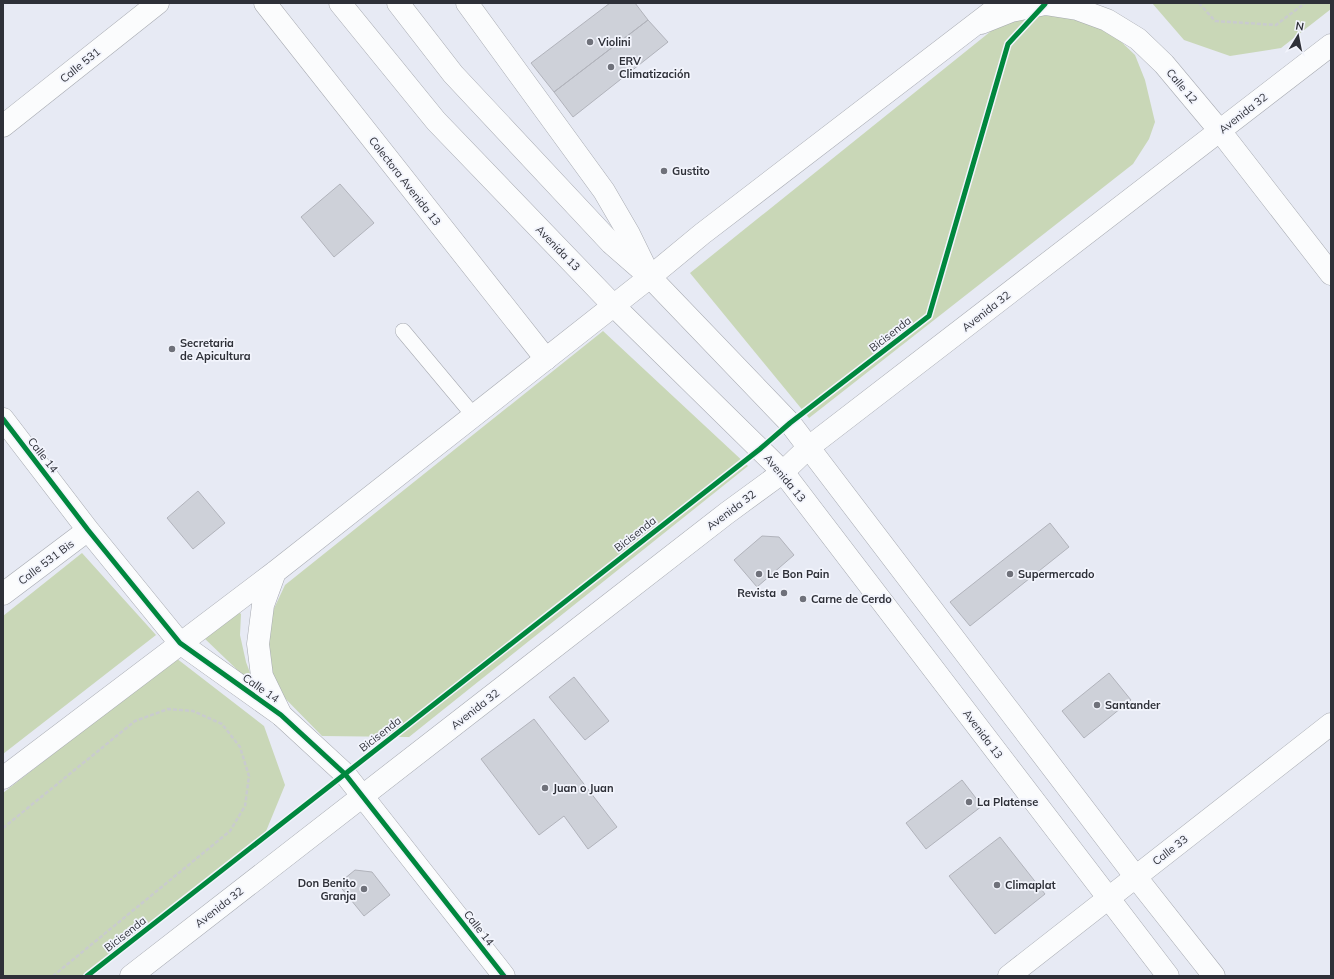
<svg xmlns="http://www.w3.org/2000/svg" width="1334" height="979" viewBox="0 0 1334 979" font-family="Mulish,sans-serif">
	<rect width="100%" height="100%" fill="#e7eaf4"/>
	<path fill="#c9d7b7" d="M1152 3H1331V9L1281 48 1230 56 1184 40Z
		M1016 11 1073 19 1110 31 1135 55 1145 80 1155 122 1149 139 1133 164 809 418 690 273Z
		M603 331 748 466 409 737 322 736 273 686 263 632 285 585Z
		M82 553 156 635 3 754V616Z
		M238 611 241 614 240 635 246 662 253 681 251 683 203 637Z
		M176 658 264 726 285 785 262 841 89 976H3V793Z"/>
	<path fill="#ced1d9" stroke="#b1b3bb" d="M610 3H635L648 20 554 92 531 63Z
		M648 20 668 42 573 117 554 92Z
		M340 184 374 223 334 257 301 217Z
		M198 491 225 523 193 549 167 518Z
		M1050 523 1069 547 970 626 950 602Z
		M762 536 779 537 794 555 757 587 734 560Z
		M1109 673 1131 700 1084 738 1062 711Z
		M574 677 609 721 585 740 549 697Z
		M534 719 617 827 588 849 564 816 539 835 481 759Z
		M962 780 982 806 926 849 906 823Z
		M1000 837 1045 894 995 934 949 876Z
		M355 870 372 872 390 895 364 916 338 884Z"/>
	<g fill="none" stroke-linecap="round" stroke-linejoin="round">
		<g stroke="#a7aab1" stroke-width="16">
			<path id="lane" d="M403 331 474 416"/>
		</g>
		<g stroke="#a7aab1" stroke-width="23">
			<path id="street" d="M981 23 1011 11 1045 4 1077 9 1107 20 1138 39 1164 64 1220 131 1331 274
				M3 126 158 3
				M3 419 88 530 180 643 281 715 345 774 504 976
				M3 594 88 530
				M1009 976 1331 724"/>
		</g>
		<g stroke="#a7aab1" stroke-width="23">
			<path id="secondary" d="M265 3 546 359
				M467 3 604 191 629 234 650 277"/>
		</g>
		<g stroke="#a7aab1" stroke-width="23">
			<path id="primary" d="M340 3 436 121 613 305 783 472 1168 976
				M398 3 453 74 611 243 650 277 790 423 1135 876 1214 976"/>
		</g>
		<g stroke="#a7aab1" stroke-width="23">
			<path id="highway" d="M275 572 263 605 258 644 262 676 281 715
				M3 778 275 572 650 277 702 234 1003 3
				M131 976 727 513 783 472 809 447 1331 45"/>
		</g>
		<path stroke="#c9cbce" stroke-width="2.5" stroke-dasharray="4 2" stroke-linecap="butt" d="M1199 3 1215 21 1276 25 1305 3
			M3 828 135 721 168 709 193 711 222 724 240 747 249 776 245 806 230 831 53 976"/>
		<use href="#lane" stroke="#fbfcfd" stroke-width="15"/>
		<use href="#street" stroke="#fbfcfd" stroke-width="22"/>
		<use href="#secondary" stroke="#fbfcfd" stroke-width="22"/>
		<use href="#primary" stroke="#fbfcfd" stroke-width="22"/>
		<use href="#highway" stroke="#fbfcfd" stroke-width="22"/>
		<g stroke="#f2f4fc" stroke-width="8">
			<path id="cycleway" d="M3 419 88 530 180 643 281 715 345 774 504 976
				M87 976 760 449 790 423 929 316 1008 44 1045 4"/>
		</g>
		<use href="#cycleway" stroke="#00873e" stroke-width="5"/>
	</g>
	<g fill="#6f717a" stroke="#f2f4fc" stroke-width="1.5">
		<circle cx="590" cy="42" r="4"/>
		<circle cx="611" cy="67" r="4"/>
		<circle cx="664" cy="171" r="4"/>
		<circle cx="172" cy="349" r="4"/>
		<circle cx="759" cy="574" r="4"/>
		<circle cx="1010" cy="574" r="4"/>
		<circle cx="784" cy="593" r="4"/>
		<circle cx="803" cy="599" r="4"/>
		<circle cx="1097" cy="705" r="4"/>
		<circle cx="545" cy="788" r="4"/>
		<circle cx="969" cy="802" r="4"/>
		<circle cx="997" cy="885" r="4"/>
		<circle cx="364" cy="889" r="4"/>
	</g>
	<g text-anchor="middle" stroke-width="3.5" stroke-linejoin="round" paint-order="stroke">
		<g font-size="11" font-weight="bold" fill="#2e3038" stroke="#f2f4fc" text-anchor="start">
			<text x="598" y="46">Violini</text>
			<text x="619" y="65">ERV<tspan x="619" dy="13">Climatización</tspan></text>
			<text x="672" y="175">Gustito</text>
			<text x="180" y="347">Secretaria<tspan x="180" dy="13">de Apicultura</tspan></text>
			<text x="767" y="578">Le Bon Pain</text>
			<text x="1018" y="578">Supermercado</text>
			<text x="776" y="597" text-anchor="end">Revista</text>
			<text x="811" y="603">Carne de Cerdo</text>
			<text x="1105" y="709">Santander</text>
			<text x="553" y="792">Juan o Juan</text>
			<text x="977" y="806">La Platense</text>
			<text x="356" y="887" text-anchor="end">Don Benito<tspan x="356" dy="13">Granja</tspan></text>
			<text x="1005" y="889">Climaplat</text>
		</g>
		<g font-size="11" fill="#2e3038" stroke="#f2f4fc">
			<text transform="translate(80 65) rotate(-39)" y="4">Calle 531</text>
			<text transform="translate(1182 86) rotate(50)" y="4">Calle 12</text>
			<text transform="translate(1243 113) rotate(-38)" y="4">Avenida 32</text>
			<text transform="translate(405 181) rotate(52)" y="4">Colectora Avenida 13</text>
			<text transform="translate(558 248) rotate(46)" y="4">Avenida 13</text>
			<text transform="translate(986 311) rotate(-38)" y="4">Avenida 32</text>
			<text transform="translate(890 334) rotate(-38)" y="4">Bicisenda</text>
			<text transform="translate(43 455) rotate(52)" y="4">Calle 14</text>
			<text transform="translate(785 478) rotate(50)" y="4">Avenida 13</text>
			<text transform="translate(731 510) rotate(-37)" y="4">Avenida 32</text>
			<text transform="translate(635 534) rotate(-38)" y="4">Bicisenda</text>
			<text transform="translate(46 562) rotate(-37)" y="4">Calle 531 Bis</text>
			<text transform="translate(261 688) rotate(35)" y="4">Calle 14</text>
			<text transform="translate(475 709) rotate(-38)" y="4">Avenida 32</text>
			<text transform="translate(380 734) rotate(-38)" y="4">Bicisenda</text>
			<text transform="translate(983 734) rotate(53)" y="4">Avenida 13</text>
			<text transform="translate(1170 850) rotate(-38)" y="4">Calle 33</text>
			<text transform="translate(219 907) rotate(-38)" y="4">Avenida 32</text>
			<text transform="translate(479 928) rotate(52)" y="4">Calle 14</text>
			<text transform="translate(125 934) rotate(-38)" y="4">Bicisenda</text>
		</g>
	</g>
	<rect width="1334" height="979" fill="none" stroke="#2e3038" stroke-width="8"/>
	<g transform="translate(1298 36) rotate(10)" stroke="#f2f4fc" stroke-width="3" paint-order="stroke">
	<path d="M0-3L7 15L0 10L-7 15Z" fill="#2e3038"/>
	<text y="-6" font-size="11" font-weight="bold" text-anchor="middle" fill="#2e3038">N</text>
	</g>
</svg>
